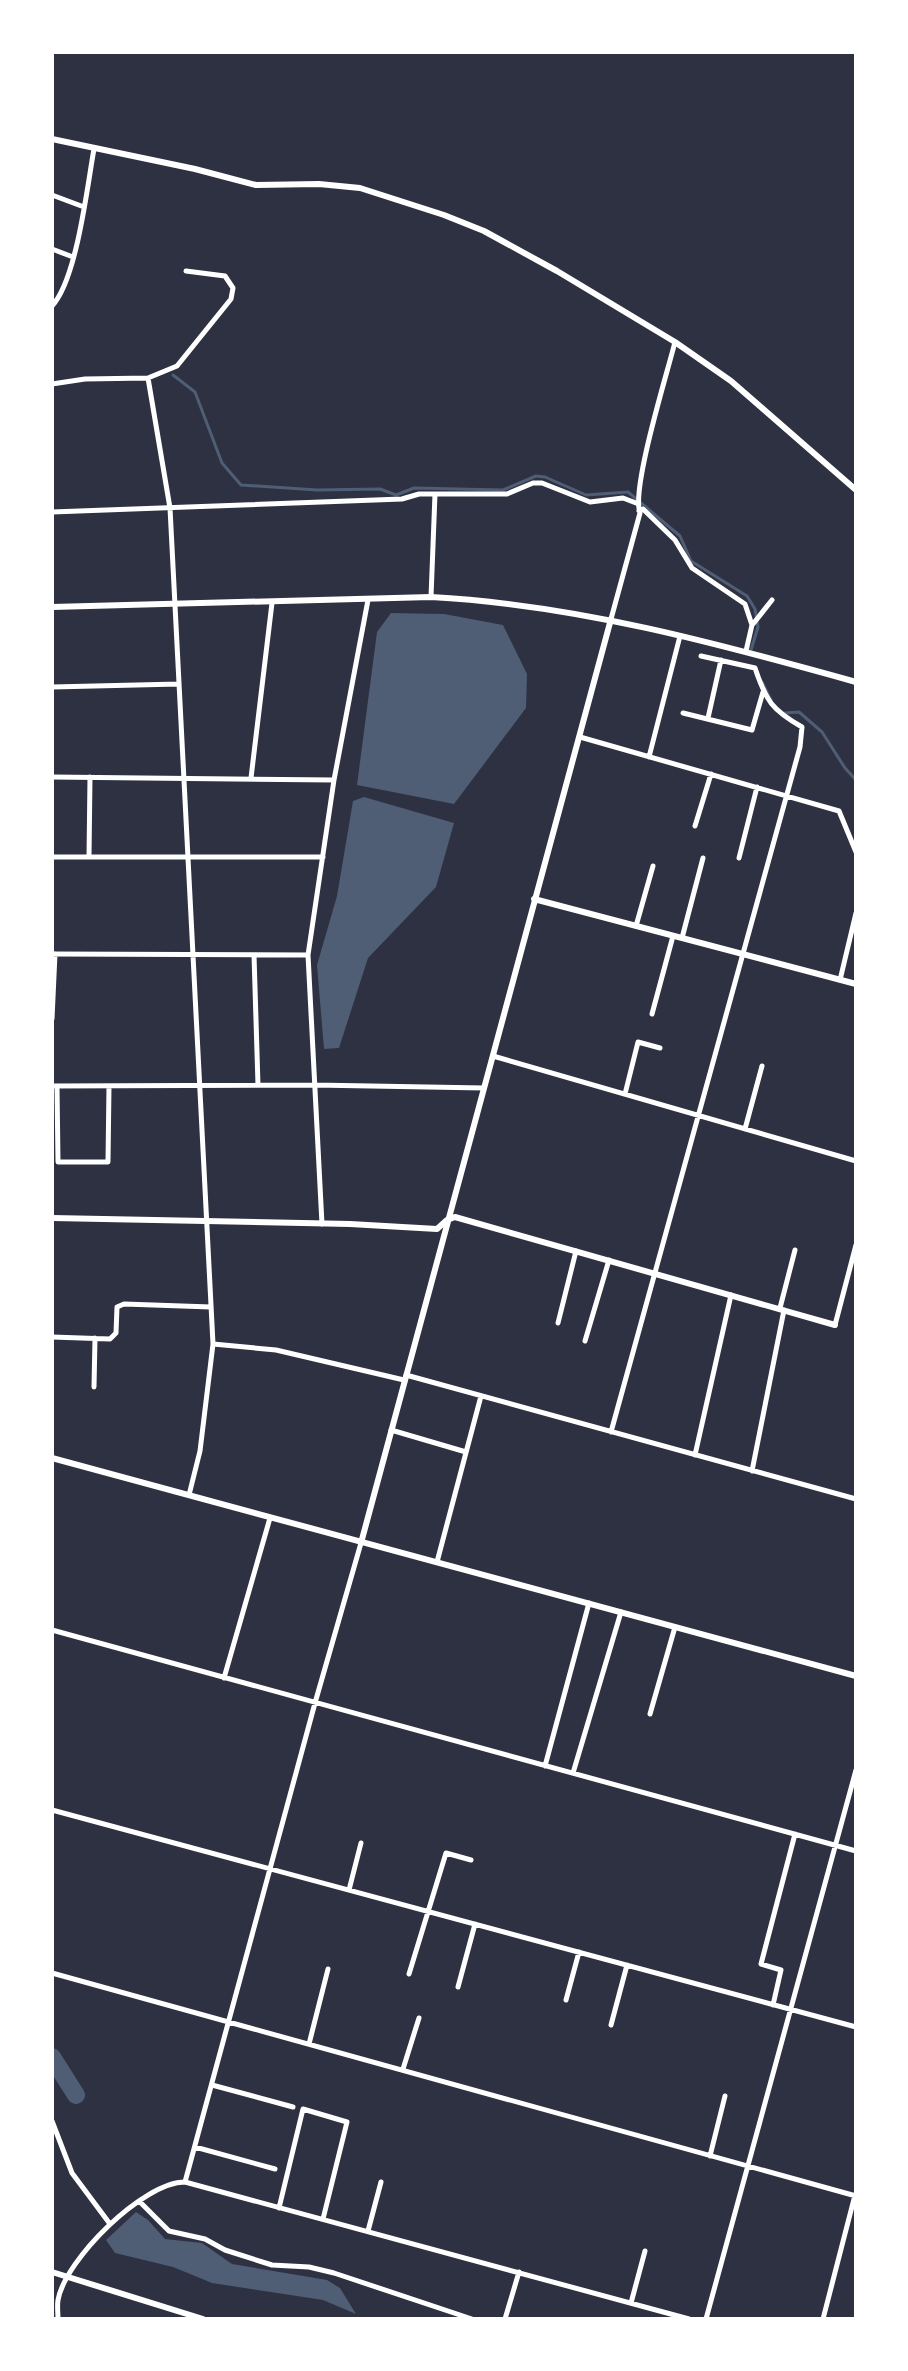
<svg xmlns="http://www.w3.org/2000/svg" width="908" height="2371" viewBox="0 0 908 2371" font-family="'Varela Round',sans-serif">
	<rect width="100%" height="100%" fill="#2d3142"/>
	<path fill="#4f5d75" d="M391 613 444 614 503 625 527 674 526 708 454 804 357 785 377 632Z
		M364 797 454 823 436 887 368 958 339 1048 324 1049 317 965 337 896 353 801Z
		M136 2212 148 2220 165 2239 202 2243 232 2264 327 2280 340 2288 356 2314 323 2300 212 2283 173 2267 115 2253 106 2240Z"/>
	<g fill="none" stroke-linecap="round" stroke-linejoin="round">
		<path stroke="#4f5d75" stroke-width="3" d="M173 375 195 392 222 463 241 485 317 490 380 489 396 495 414 488 503 490 536 476 545 477 586 495 628 492 680 536 691 561 747 596 755 609 758 627 751 650
			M762 682 771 700
			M785 713 799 712 822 732 845 768 856 780"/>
		<path stroke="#4f5d75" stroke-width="18" d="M52 2057 76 2095"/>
		<path stroke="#fff" stroke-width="5" d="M52 195 84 207
			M52 249 73 257
			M52 306C77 279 87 187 94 149
			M148 378 170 508 213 1344 200 1451 189 1495
			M52 384 85 379 148 378 177 366 231 299 233 288 225 276 186 271
			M639 511 643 509 675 540 692 568 745 604 752 625 746 651
			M52 512 402 499 419 494H507L533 483H542L590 502 623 498 636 503
			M431 597 435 494
			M611 619 640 513C631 489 667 374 675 342
			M753 624 772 600
			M52 687 179 684
			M683 713 752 730 763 692
			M708 718 721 660
			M580 737 839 811 856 852
			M649 757 680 636
			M52 777 334 780
			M251 778 272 603
			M695 826 711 774
			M52 857H323
			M89 857 90 777
			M739 858 757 787
			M636 926 653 866
			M682 938 703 858
			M52 954 308 955
			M254 955 258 1085
			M840 980 856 913
			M652 1014 673 936
			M52 1019 55 954
			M493 1056 856 1161
			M52 1086 314 1085 484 1088
			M57 1086 58 1162H108L109 1086
			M625 1094 638 1042 660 1048
			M745 1129 762 1066
			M322 1224 308 955 334 780 368 600
			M780 1308 795 1250
			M558 1323 576 1251
			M835 1325 856 1245
			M52 1337 110 1339 116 1333 117 1307 124 1304 211 1307
			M585 1341 609 1260
			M213 1344 276 1350 404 1380
			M406 1375 856 1499
			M94 1387 95 1338
			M391 1430 466 1452
			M611 1432 800 747 802 727C772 710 766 701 755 668L701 656
			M695 1455 731 1295
			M752 1471 784 1310
			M437 1562 481 1396
			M52 1630 856 1851
			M224 1678 270 1518
			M650 1714 675 1627
			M545 1766 589 1603
			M573 1773 621 1612
			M52 1810 856 2027
			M349 1890 361 1843
			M52 1973 856 2196
			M409 1974 446 1853 471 1860
			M458 1987 475 1924
			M566 2000 579 1952
			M773 2005 781 1970 761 1964 795 1834
			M611 2025 627 1965
			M309 2044 328 1969
			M403 2069 419 2018
			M212 2085 293 2107
			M52 2121 72 2173 110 2224
			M195 2147 275 2169
			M710 2156 725 2096
			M185 2182 315 1703 361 1543
			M139 2201 169 2231 205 2239 225 2250 272 2265 309 2267 334 2273 472 2319
			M279 2208 303 2109 347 2122 323 2219
			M368 2231 381 2182
			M631 2303 645 2251
			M58 2319C58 2313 57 2306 58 2300 65 2260 143 2182 185 2182L689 2319
			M505 2319 519 2272
			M706 2319 856 1770
			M823 2319 855 2195"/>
		<path stroke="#fff" stroke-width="6" d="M52 139 195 169 256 185 319 184 360 188 444 215 484 231 557 271 675 342 731 381 856 490
			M52 607 431 597C577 605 716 643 856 682
			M534 899 856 984
			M52 1218 350 1224 437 1229 447 1220 455 1217 835 1325
			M52 1458 856 1676
			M361 1543 611 619
			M52 2272 203 2319"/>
	</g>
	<rect width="908" height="2371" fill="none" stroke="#ffffff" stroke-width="108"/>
</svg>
